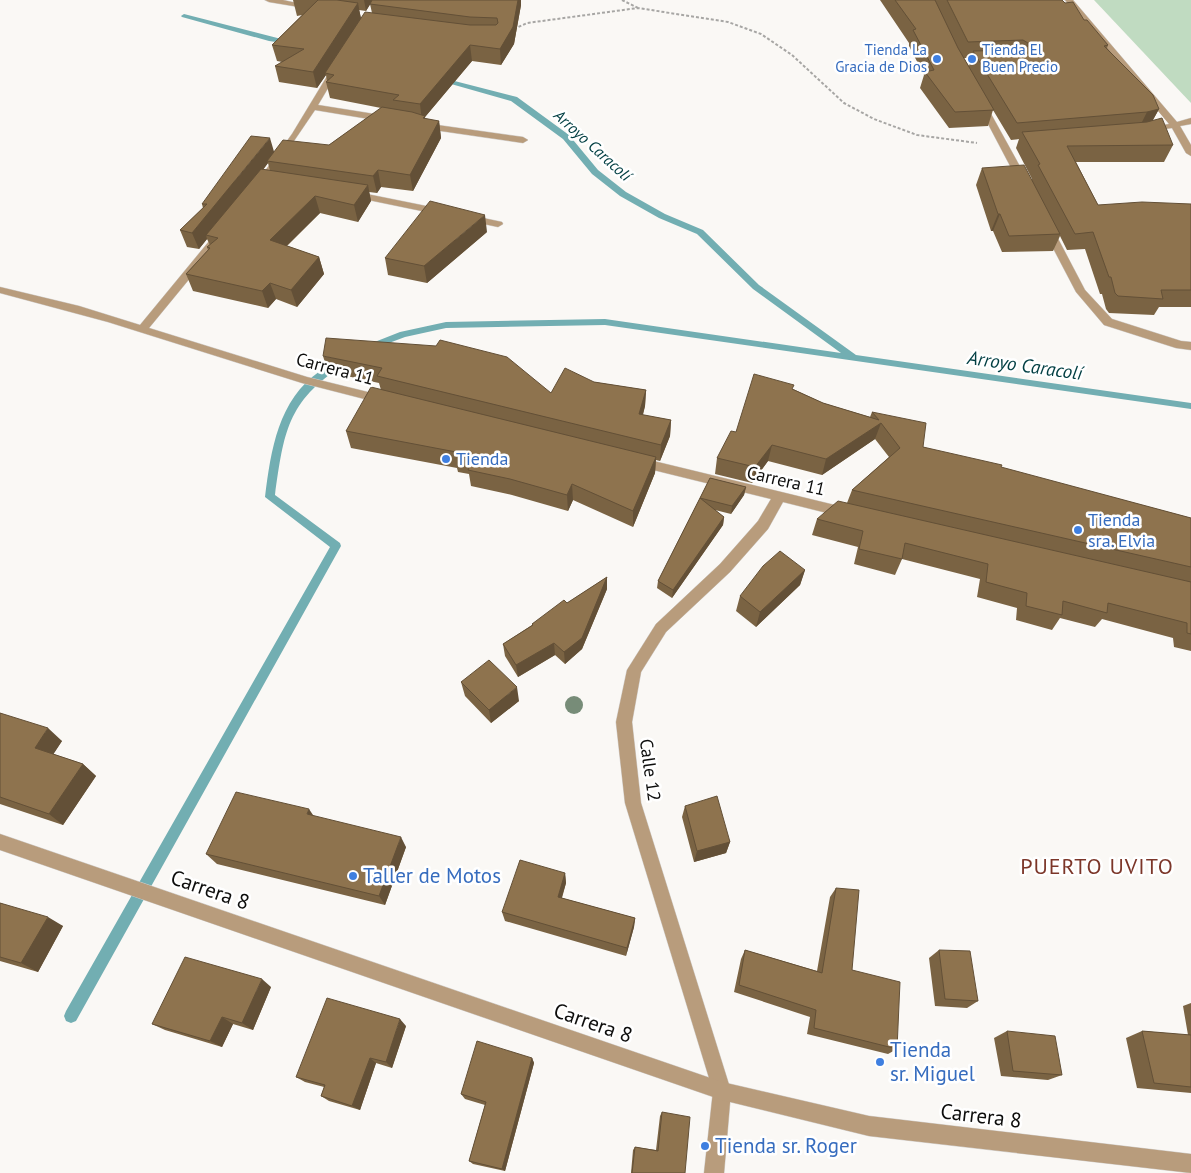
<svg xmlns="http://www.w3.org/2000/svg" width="1191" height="1173" viewBox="0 0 1191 1173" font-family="'PT Sans',sans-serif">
	<rect width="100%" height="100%" fill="#faf8f5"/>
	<path fill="#c0dbc1" d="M1094 0H1191V103Z"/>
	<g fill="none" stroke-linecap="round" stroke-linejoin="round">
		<path fill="#72aeb2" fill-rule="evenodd" d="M184 14 293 42 290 44 269 41 182 17 181 16Z
			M439 77 517 97 569 135 598 170 626 192 665 214 703 230 759 285 856 355 1191 403V409L605 325 446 328 405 337 373 349H367V345L400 332 446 322 605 319 841 353 753 289 697 234 659 218 620 196 592 174 563 139 511 101 437 80 436 79Z
			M340 360 345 363 343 365C287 402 284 432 275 495L340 543 341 546 76 1021 71 1023 66 1021 64 1016 66 1011 330 547 265 497C271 450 278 400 320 371 326 367 333 362 340 360Z"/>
		<g stroke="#d4d2d0" stroke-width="1">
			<path id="minor" d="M265 0H283L315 7 311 9 269 2Z
				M1065 0H1073L1177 122 1191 118V124L1180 126 1191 145V156L1186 153 1172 128 1164 129V125L1169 124Z
				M336 65 340 68 318 105 387 116 391 119 387 122 315 110 262 188H256L254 186 292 134 332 68Z
				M981 100 985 103 1028 181 1026 183H1020L1018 181 977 103Z
				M423 123 523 137 528 140 523 143 420 128V124Z
				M352 191 441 209 446 212 441 215 349 196V192Z
				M469 215 502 222 503 224 498 227 465 220V216Z
				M1048 226 1053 229 1085 290 1112 319 1181 341 1191 342V350L1176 348 1104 325 1076 292 1043 229Z
				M219 233 223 234V238L149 328 307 377 388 397 390 400 388 403 384 404 302 383 108 322 0 293V287L79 306 140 325 215 234Z
				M637 457 847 508 852 509 853 513 852 517 847 518 783 502 768 529 730 572 666 632 641 672 632 722 641 803 731 1091 724 1173H704L713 1091 625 803 616 722 627 670 656 624 720 564 758 521 771 499 633 465 631 462 633 459Z"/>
		</g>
		<g stroke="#d4d2d0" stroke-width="1">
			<path id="tertiary" d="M0 834 722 1082 869 1116 1191 1154V1173L869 1136 722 1100 0 850Z"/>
		</g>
		<path stroke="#a7a6a4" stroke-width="2" stroke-dasharray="3 2" stroke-linecap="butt" d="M622 0 638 8
			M514 29 527 23 638 8 728 22 761 34 792 55 844 103 874 119 917 135 977 143"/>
		<use href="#minor" fill="#b89c7c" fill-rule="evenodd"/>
		<use href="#tertiary" fill="#b89c7c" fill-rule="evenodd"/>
	</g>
	<circle fill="#778c78" cx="574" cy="705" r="9"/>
	<path fill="#7a6343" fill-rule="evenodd" d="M293 0H521V5L514 44 501 65 472 61 425 117V119L439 121 441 138 413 191 381 187 377 193 369 192 371 201 358 222 320 213 287 246 319 257 324 274 297 307 276 299 268 308 193 291 186 274 208 250 207 247 210 245 207 239 199 249 187 247 180 230 203 208 202 204 274 152 329 145 381 108 330 98 326 82 327 81 326 75 317 88 279 82 275 66 282 62 277 61 272 45 302 15 297 16ZM370 4 372 13 361 18 359 10 366 11ZM268 163 270 171 263 170Z
		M880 0H1062L1084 20 1108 45 1107 48 1159 109 1153 120 1173 145 1164 162H1076L1098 205 1191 204V307H1159L1154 315 1109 313 1106 309 1102 294H1100L1085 249 1067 250 1060 236 1053 251 1002 252 993 231H991L976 185 982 168 1032 180V179L1016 148 1019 139 1011 140 993 110 988 126 949 128 920 88 924 75 909 46V43ZM964 58H971L969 66Z
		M487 232 427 283 388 275 385 258Z
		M323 356 551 393 594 382 646 390 645 406 643 415 671 420 670 436 660 461 656 460 655 473 633 527 573 500 568 511 512 495 471 486 469 474 458 472 457 468 351 448 346 431 381 390 379 383 328 372Z
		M793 389 823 403 870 417 872 412 923 447 1191 518V651L1174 647 1173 638 1102 619 1095 627 1060 618 1052 630 1016 620 1017 608 977 597 980 579 902 559 895 575 854 564 858 547 812 535 817 519 847 503 852 490 889 457 875 439 822 475 768 461 752 483 715 474 717 458 736 432Z
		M710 478 746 487 744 495 731 514 715 510 724 517 723 525 672 598 657 588 658 581Z
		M805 570 800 585 756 627 736 611 740 596Z
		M607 577V589L582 649 565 664 555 655 518 677 505 656 503 644 532 625V624L567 603Z
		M461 682 519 701 491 723 465 696Z
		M0 713 62 741 53 754 83 764 96 776 63 825 0 804Z
		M685 806 730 842 726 853 694 862 682 817Z
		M313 816 406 847 385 905 217 864 206 854Z
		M565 873 566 883 562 898 635 918 634 927 626 956 505 921 502 912Z
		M836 888 852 970 897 1049 888 1054 807 1034 810 1017 734 992 741 959 745 950 817 971 830 897Z
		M0 903 63 926 38 972 0 961Z
		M939 950 978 1001 967 1008 935 1006 929 958Z
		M271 987 253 1030 233 1024 222 1047 165 1030 152 1024Z
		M1191 1003V1093L1137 1088 1126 1038 1142 1031 1188 1035 1183 1006Z
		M406 1026 392 1068 376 1063 360 1110 329 1101 321 1096 324 1087 305 1082 296 1077Z
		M1007 1031 1062 1075 1048 1080 1001 1076 994 1038Z
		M532 1058 534 1063 505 1171 473 1164 469 1161 485 1105 465 1099 461 1094Z
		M662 1112 685 1173H631L633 1150 635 1147 656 1150 660 1116Z"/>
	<path fill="#635037" d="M364 0H373L366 11Z
		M518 0H521V5L514 44 501 65 500 49Z
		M358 3 361 19 325 73 326 75 317 88 313 72Z
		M470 45 472 61 425 117 427 132 422 121 420 104Z
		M1159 109 1150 125 1139 128 1147 112Z
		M439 121 441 138 413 191 410 175Z
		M270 138 275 155 267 161 268 163 210 236 206 235 207 239 199 249 192 233Z
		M378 170 381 187 377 193 373 176Z
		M368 185 371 201 358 222 354 205Z
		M315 196 320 213 275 257 270 240Z
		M998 214H1000L993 231H991Z
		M485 215 487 232 427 283 424 266Z
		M319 257 324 274 297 307 291 290Z
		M270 283 276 299 268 308 262 291Z
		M646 390 645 406 638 431 639 414Z
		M671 420 670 436 660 461 661 445Z
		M881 423 875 439 822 475 826 459Z
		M772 445 768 461 752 483 755 467Z
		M656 457 655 473 633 527V511Z
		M572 484 573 500 568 511 567 495Z
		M746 487 744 495 731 514 732 506Z
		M724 517 723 525 672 598 673 590Z
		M805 570 800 585 756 627 760 612Z
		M607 577V589L582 649 565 664 564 652Z
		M554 643 555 655 518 677 516 665Z
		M517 687 519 701 491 723 489 710Z
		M48 728 62 741 49 761 35 748Z
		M83 764 96 776 63 825 49 814Z
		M309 809 317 821 307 814Z
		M401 837 406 847 385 905 379 896Z
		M730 842 726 853 694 862 697 851Z
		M565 873 566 883 559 906 558 897Z
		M48 917 63 926 38 972 21 963Z
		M635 918 634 927 626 956 627 948Z
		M262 979 271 987 253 1030 242 1023Z
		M222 1017 233 1024 222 1047 210 1041Z
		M400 1019 406 1026 392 1068 386 1062Z
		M370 1058 376 1063 360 1110 352 1106Z
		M532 1058 534 1063 505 1171 502 1169Z"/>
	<path fill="#8e734e" stroke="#635037" d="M318 0H337L358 3 313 72 275 66 304 49 272 45Z
		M372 0H518L513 27 500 49 470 45 420 104 393 100 399 95 326 82 334 75 325 73 365 12 470 25H496L498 23 497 18 470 17 370 4Z
		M895 0H935L958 48 994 110 955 112 925 72 934 70 913 30 916 29Z
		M947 0H1062L1065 3 1073 2 1084 20H1087L1108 45 1104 46 1153 95 1159 109 1147 112 1017 123 973 51 1023 50 1028 46V43L1023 40 968 42Z
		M382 107 412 112 425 116 423 118 439 121 410 175 378 170 373 176 267 161 283 140 329 145Z
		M1162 118 1173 145 1067 146 1098 205 1142 202 1191 204V290H1161L1163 299 1118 296 1115 293 1111 277H1109L1093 232 1075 234 1038 165 1040 164 1022 132 1147 122Z
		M251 136 270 138 192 233 180 230 207 204H202Z
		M1024 165 1060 234 1009 236 1000 214H998L982 168Z
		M261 169 368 185 354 205 315 196 270 240 319 257 291 290 270 283 262 291 186 274 210 248 207 247 218 238 206 235Z
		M430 201 485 215 424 266 385 258Z
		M326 338 436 346 440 340 507 357 551 393 565 368 594 382 646 390 639 414 671 420 661 445 377 376 382 368 323 356Z
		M754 374 794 385 792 389 823 403 879 420 872 412 926 423 923 447 1002 465 1001 467 1191 518V567L852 490 900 448 881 423 826 459 772 445 755 467 717 458 731 431 736 432Z
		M371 387 656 457 633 511 572 484 567 495 510 479 468 470 473 459 455 456 456 452 346 431Z
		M710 478 746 487 732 506 700 498Z
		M700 498 724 517 673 590 658 581Z
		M838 501 1191 582V634L1187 633V623L1108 603 1107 613 1063 601 1062 615 1026 606 1027 593 986 582 988 564 905 543 902 559 859 549 863 531 817 519Z
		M780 551 805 570 760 612 740 596 763 566Z
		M607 577 582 638 564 652 554 643 516 665 503 644 533 625 532 624 564 600 567 603Z
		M489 660 517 687 489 710 461 682Z
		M0 713 48 728 35 748 83 764 49 814 0 797Z
		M236 792 309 809 307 814 401 837 379 896 206 854Z
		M717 796 730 842 697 851 685 806Z
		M520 860 565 873 558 897 635 918 627 948 502 912Z
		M836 888 859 890 852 970 900 982 897 1049 814 1028 816 1010 739 985 745 950 822 973Z
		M0 903 48 917 21 963 0 957Z
		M939 950 970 951 978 1001 945 999Z
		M185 957 262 979 242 1023 222 1017 210 1041 152 1024Z
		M327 998 400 1019 386 1062 370 1058 352 1106 321 1096 325 1085 296 1077Z
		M1007 1031 1055 1036 1062 1075 1013 1071Z
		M1142 1031 1191 1035V1087L1154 1083Z
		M477 1041 532 1058 502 1169 469 1161 486 1102 461 1094Z
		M662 1112 690 1117 685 1173H632L635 1147 658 1151Z"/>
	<g fill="#3f7fe0" stroke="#fff" stroke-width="2">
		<circle cx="937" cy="59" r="5"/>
		<circle cx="972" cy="59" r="5"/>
		<circle cx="446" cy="459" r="5"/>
		<circle cx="1078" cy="530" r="5"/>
		<circle cx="353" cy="876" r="5"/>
		<circle cx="880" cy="1062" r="5"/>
		<circle cx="705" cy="1146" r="5"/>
	</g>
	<g text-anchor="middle" stroke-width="5" stroke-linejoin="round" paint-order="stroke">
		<g font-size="15" fill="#366cbe" stroke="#fff" text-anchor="end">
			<text x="927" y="55">Tienda La<tspan x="927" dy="17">Gracia de Dios</tspan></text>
			<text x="982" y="55" text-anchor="start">Tienda El<tspan x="982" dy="17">Buen Precio</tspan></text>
		</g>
		<g font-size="16" font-style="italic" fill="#013e42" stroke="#fff">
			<text transform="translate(593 145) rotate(42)" y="6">Arroyo Caracolí</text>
		</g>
		<g font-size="18" fill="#0d0d0c" stroke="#fff">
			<text transform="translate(335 369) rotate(15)" y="6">Carrera 11</text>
			<text transform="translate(786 481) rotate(13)" y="6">Carrera 11</text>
			<text transform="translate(650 770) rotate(82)" y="6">Calle 12</text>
		</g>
		<g font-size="18" fill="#366cbe" stroke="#fff" text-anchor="start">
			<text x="456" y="465">Tienda</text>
			<text x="1088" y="526">Tienda<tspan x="1088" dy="21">sra. Elvia</tspan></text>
		</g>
		<g font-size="19" font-style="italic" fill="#013e42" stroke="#fff">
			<text transform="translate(1025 365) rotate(8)" y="7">Arroyo Caracolí</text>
		</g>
		<g font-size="21" fill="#366cbe" stroke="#fff" text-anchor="start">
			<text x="363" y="883">Taller de Motos</text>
			<text x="890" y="1057">Tienda<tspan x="890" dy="24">sr. Miguel</tspan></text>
			<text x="715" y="1153">Tienda sr. Roger</text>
		</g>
		<g font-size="21" fill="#0d0d0c" stroke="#fff">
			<text transform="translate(210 890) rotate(19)" y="7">Carrera 8</text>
			<text transform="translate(593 1023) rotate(19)" y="7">Carrera 8</text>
			<text transform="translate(981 1116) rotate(7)" y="7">Carrera 8</text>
		</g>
		<g font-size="22" letter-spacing="1" fill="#7c3629" stroke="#fff">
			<text x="1097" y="874">PUERTO UVITO</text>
		</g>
	</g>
</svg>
